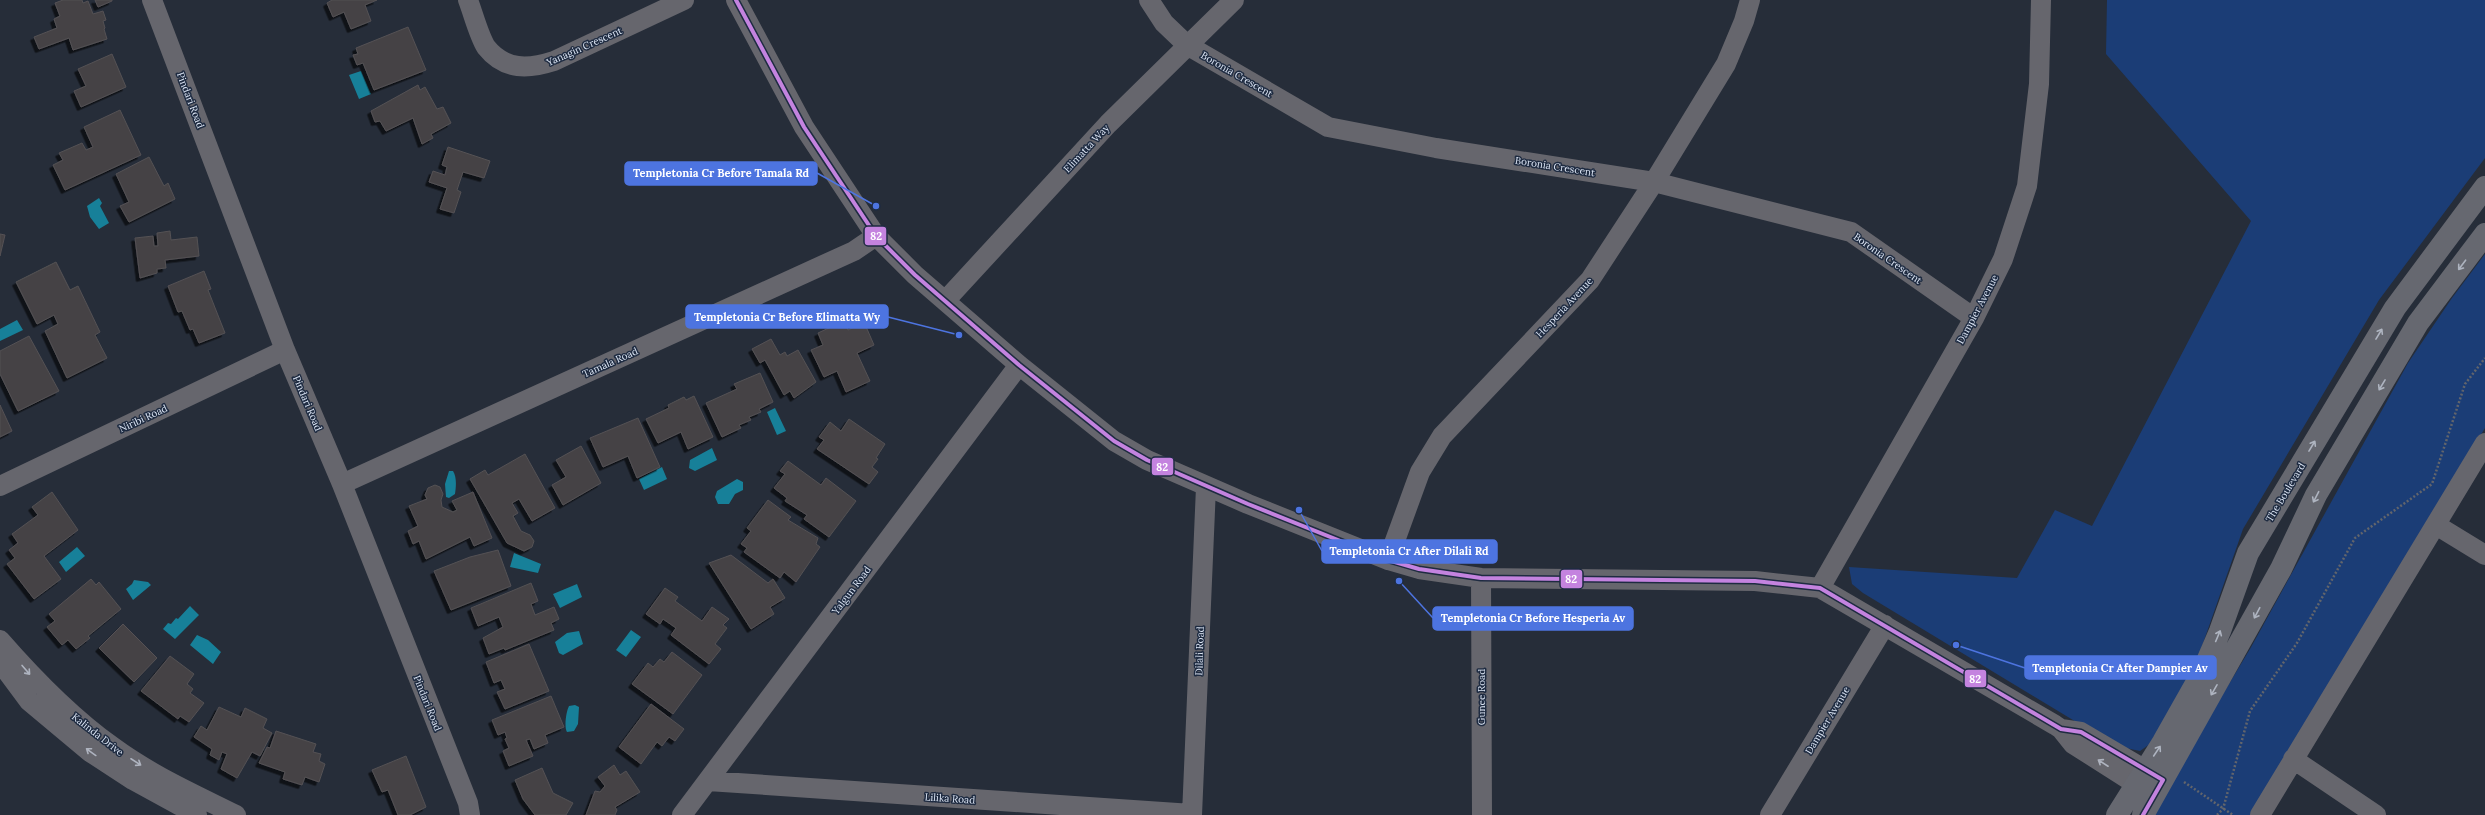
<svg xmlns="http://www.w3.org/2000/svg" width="2485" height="815" viewBox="0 0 2485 815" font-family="Lora,serif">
	<defs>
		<filter id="shadow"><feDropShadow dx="-3.5" dy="3.5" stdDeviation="0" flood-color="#0009"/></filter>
	</defs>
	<rect width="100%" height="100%" fill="#262d39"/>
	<path fill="#1b3d76" d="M2107 0H2485V158L2379 300 2243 529 2194 669 2157 739 2140 751 2116 746 1863 593 1852 584 1849 567 2017 578 2055 510 2092 526 2251 221 2106 54Z
		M2485 254V428L2250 815H2150L2250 649 2408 363 2452 298Z"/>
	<path fill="#178099" d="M361 71 371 94 359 99 349 75Z
		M99 198 102 203 100 206 109 223 99 229 90 217 87 206Z
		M17 320 23 330 0 341V329Z
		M775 408 786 431 777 435 767 412Z
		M712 448 717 460 695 471 689 468 690 460Z
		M662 467 667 479 644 490 639 479Z
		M449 471H453C457 477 456 487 455 494L449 498 446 497 445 484Z
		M737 479 743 482V490L735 494 729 504H718L715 497 717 491Z
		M77 547 85 556 66 572 59 562Z
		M514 553 541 564 538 573 510 567Z
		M134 580 148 582 151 585 133 600 126 589 132 584Z
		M577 584 582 597 560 608 553 594Z
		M190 606 199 615 175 639 163 629 168 623 171 624 176 618 178 619Z
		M631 630 641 637 626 657 616 650Z
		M579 631 583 644 563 655 559 653 555 642 567 633Z
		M197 635 208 640 221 652 213 664 190 645Z
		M575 705 579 707 578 724 574 731 567 732C564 727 566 712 569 706Z"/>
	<path fill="#454345" stroke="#545154" filter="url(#shadow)" d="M63 0H82L83 3 88 1 93 14 103 11 106 20 103 21 105 28 104 29 107 39 73 50 69 38 39 49 34 37 57 28 54 19 60 16 55 3Z
		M95 0H112V1L98 7Z
		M332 0H377L365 5 371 21 351 29 344 12 333 17 327 3Z
		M408 27 426 70 374 90 363 63 357 65 353 55 358 54 356 48Z
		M112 54 126 87 81 107 74 91 86 86 78 69Z
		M418 85 420 90 425 87 437 109 443 107 451 123 431 134 433 138 422 144 413 118 386 131 380 121 375 122 371 111Z
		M120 110 141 155 65 190 53 165 63 160 59 153 82 143 86 150 93 147 84 127Z
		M448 147 490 161 484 178 463 172 457 190 461 192 454 213 440 209 447 188 429 182 433 171 445 175 447 167 442 165Z
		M149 157 164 186 168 183 175 199 129 222 120 206 129 202 116 174Z
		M170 231 171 240 197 237 199 256 165 260 166 268 157 269V273L140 278 135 238 153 236 154 246H158L157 233Z
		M0 234 5 235 0 256Z
		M56 262 70 290 78 286 100 332 95 335 107 358 67 378 45 331 58 324 54 315 37 324 16 282Z
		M204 271 211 289 208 290 225 333 199 343 193 329 190 330 182 311 178 312 168 286Z
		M844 321 848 330 864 322 874 345 857 353 870 381 846 392 837 371 824 377 811 350 823 345 818 333Z
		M29 336 59 391 18 411 0 374V351Z
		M771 339 780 355 785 352 787 356 798 350 816 382 794 398 790 391 784 395 765 360 760 363 752 349Z
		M760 373 773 402 759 409 761 412 749 417 751 420 739 425 741 428 722 437 706 403 737 389 734 384Z
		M694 396 713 437 688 449 681 432 658 443 646 419 669 408 668 405 684 397 686 400Z
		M0 405 12 431 0 437Z
		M638 418 660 467 637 478 628 456 603 467 590 438Z
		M849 419 885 444 876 458 878 459 872 467 878 472 869 484 817 449 824 440 819 437 830 422 841 431Z
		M581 446 601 483 563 505 552 485 566 477 556 460Z
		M525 454 555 508 532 521 519 499 512 503 518 513 513 516 521 531 530 535 534 541 532 547 524 551 507 543 470 479 485 470 488 475Z
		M788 461 821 485 826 478 856 501 829 537 804 519 807 515 785 501 787 498 774 488 785 474 780 471Z
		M435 485 440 487 443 494 441 500 442 507 453 512 457 510 452 501 473 492 492 538 474 546 470 537 426 559 419 541 413 544 408 531 418 526 409 506 427 499 425 495 428 488Z
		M52 492 78 530 44 556 61 579 34 599 7 564 15 558 9 550 18 543 12 534 38 515 32 507Z
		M768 500 791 517 788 520 818 538 816 544 820 547 796 582 784 572 780 578 744 552 747 548 741 544 751 531 747 528Z
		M498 550 511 586 451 610 434 571 470 557Z
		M731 555 768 583 773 579 785 598 770 607 774 614 751 629 709 563Z
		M91 579 96 585 99 582 121 609 88 636 90 638 76 649 68 640 62 645 47 627 55 621 49 614Z
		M531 583 538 601 531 604 535 615 554 607 559 619 551 623 554 630 505 650 504 648 489 654 483 638 503 627 499 617 478 626 471 608Z
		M665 588 678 597 675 601 702 621 712 607 729 619 723 625 727 628 715 644 721 649 709 664 671 635 676 628 663 619 660 624 646 614Z
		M123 624 157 658 134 682 99 648Z
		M529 644 549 691 505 709 497 692 505 689 501 680 494 683 486 662Z
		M672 652 702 675 673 714 632 684 648 663 653 667 660 659 664 662Z
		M170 656 194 674 187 684 193 689 190 693 204 703 189 722 180 716 178 719 141 691Z
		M551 696 564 727 545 735 548 743 534 749 530 739 526 740 533 756 509 766 503 751 509 748 505 739 507 738 505 732 498 735 492 720Z
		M651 704 684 729 675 741 669 737 662 746 657 742 641 764 619 747Z
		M219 707 241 717 245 708 267 719 263 728 272 733 260 756 252 752 237 778 221 769 227 754 222 752 219 760 210 755 212 749 194 737 201 726 207 730Z
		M276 731 316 744 313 752 321 754 319 761 325 764 319 782 305 777 302 785 283 779 285 772 259 763 267 747 270 748Z
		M406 756 426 807 410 815H398L388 790 382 792 372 770Z
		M614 765 620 775 626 771 640 792 615 807 617 810 615 815H586L595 791 600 792 605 786 598 777Z
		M542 768 553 793 573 803 566 815H535L523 799 515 780Z"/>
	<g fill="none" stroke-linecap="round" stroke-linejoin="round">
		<path stroke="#62656c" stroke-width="2.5" stroke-dasharray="2 2" stroke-linecap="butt" d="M2184 782 2233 815
			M2217 815 2223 809 2250 711 2297 643 2355 538 2432 484 2465 384 2485 358"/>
		<path stroke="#66666d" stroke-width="20" d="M152 0 285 350 342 484 468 803 470 815
			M468 0C473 13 479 36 486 47 505 71 529 69 554 61L684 0
			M736 0 804 127 876 236 915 275 1019 365 1114 441 1147 460 1248 504 1388 560 1419 569 1481 578 1755 581 1820 588 2055 725 2061 729 2073 744 2150 793
			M1149 0 1164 23 1187 45 1328 127 1436 148 1654 182 1851 232 1974 318
			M945 301 1108 124 1234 0
			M342 484 854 251 876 236
			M0 486 285 350
			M2436 525 2485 555
			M1388 560 1420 472 1442 436 1590 280 1654 182 1726 64 1744 21 1750 0
			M1481 578 1482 815
			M1820 588 1974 318 2003 259 2027 186 2039 84 2041 0
			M0 640C34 679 71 717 113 747 151 775 194 794 236 815
			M0 662 29 701 90 752 133 780 197 815
			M2061 729 2081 732 2159 778
			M2293 759 2376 815
			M708 781 1192 814
			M682 815 1019 365
			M1192 815 1206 487
			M1770 815 1885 625
			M2260 815 2485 443"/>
		<path stroke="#666870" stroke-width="22" d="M2117 815 2163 742 2202 673 2220 631 2248 553 2395 308 2485 187
			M2143 815 2281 569 2316 495 2418 323 2485 234"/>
		<g stroke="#1e2b41" stroke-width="7">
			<path id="bus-1" d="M736 0 804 127 876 236 915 275 1019 365 1114 441 1147 460 1248 504 1388 560 1419 569 1481 578 1755 581 1820 588 2061 729 2081 732 2163 780
				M2143 815 2163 780"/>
		</g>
		<use href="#bus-1" stroke="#c483df" stroke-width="4"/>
	</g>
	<defs><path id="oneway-shaft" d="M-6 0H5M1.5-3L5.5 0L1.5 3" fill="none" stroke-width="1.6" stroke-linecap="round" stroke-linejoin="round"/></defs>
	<g stroke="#aeb4c0">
		<use href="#oneway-shaft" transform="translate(2462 265) rotate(127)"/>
		<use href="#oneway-shaft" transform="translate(2379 334) rotate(-59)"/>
		<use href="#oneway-shaft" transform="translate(2382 385) rotate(121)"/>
		<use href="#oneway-shaft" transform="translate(2312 446) rotate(-59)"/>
		<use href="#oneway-shaft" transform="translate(2316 497) rotate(117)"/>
		<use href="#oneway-shaft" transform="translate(2257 613) rotate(118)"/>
		<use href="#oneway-shaft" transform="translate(2218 636) rotate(-67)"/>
		<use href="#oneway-shaft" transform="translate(2214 690) rotate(120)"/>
		<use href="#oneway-shaft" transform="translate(2157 751) rotate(-56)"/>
	</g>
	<g stroke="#aeb3bf">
		<use href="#oneway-shaft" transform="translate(26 670) rotate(49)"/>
		<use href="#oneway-shaft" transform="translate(91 752) rotate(-144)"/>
		<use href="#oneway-shaft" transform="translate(136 762) rotate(33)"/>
		<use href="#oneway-shaft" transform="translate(2103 763) rotate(-147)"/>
	</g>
	<g text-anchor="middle" stroke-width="3" stroke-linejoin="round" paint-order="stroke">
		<g font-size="10" fill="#dee7f6" stroke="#1e2b41">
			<text transform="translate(584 46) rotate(-24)" y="4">Yanagin Crescent</text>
			<text transform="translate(1237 74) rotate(30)" y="4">Boronia Crescent</text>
			<text transform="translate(191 100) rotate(69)" y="4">Pindari Road</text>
			<text transform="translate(1086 148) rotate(-47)" y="4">Elimatta Way</text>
			<text transform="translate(1555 166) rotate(9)" y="4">Boronia Crescent</text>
			<text transform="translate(1888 258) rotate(35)" y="4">Boronia Crescent</text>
			<text transform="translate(1564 307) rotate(-47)" y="4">Hesperia Avenue</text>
			<text transform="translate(1977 309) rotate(-62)" y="4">Dampier Avenue</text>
			<text transform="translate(610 362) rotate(-24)" y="4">Tamala Road</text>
			<text transform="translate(308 403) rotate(67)" y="4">Pindari Road</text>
			<text transform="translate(143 418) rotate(-25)" y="4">Niribi Road</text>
			<text transform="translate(2285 492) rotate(-59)" y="4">The Boulevard</text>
			<text transform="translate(851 590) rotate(-53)" y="4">Yalgun Road</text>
			<text transform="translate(1199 651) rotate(-88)" y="4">Dilali Road</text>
			<text transform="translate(1481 697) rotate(-90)" y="4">Gunee Road</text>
			<text transform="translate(428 703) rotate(68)" y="4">Pindari Road</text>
			<text transform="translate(1827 720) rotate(-59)" y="4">Dampier Avenue</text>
			<text transform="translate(98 734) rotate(38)" y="4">Kalinda Drive</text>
			<text transform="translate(950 798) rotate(4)" y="4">Lilika Road</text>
		</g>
	</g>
	<path fill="none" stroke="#4d74e0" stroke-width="1.5" d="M876 206L817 173M959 335L888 317M1299 510L1322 551M1399 581L1433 618M1956 645L2025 668"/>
	<g fill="#4d74e0" stroke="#1e2b41" stroke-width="1.5">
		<circle cx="876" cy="206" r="4"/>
		<circle cx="959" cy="335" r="4"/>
		<circle cx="1299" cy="510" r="4"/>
		<circle cx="1399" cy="581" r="4"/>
		<circle cx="1956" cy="645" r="4"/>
	</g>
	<g fill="#4d74e0" stroke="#4d74e0" stroke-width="1.5">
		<rect x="625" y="162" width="192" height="23" rx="4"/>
		<rect x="686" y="305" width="202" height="23" rx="4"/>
		<rect x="1322" y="540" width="175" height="23" rx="4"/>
		<rect x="1433" y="607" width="200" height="23" rx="4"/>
		<rect x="2025" y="656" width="191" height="23" rx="4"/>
	</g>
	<g font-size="11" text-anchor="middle" font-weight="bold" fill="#fff">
		<text x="721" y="177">Templetonia Cr Before Tamala Rd</text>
		<text x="787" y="321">Templetonia Cr Before Elimatta Wy</text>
		<text x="1409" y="555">Templetonia Cr After Dilali Rd</text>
		<text x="1533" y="622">Templetonia Cr Before Hesperia Av</text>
		<text x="2120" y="672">Templetonia Cr After Dampier Av</text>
	</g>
	<g stroke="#1e2b41" stroke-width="1.5">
		<rect x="864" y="226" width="23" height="20" rx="4" fill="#c483df"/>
		<rect x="1151" y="457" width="23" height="19" rx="4" fill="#c483df"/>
		<rect x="1560" y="569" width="23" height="20" rx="4" fill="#c483df"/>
		<rect x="1964" y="669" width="23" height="19" rx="4" fill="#c483df"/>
	</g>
	<g font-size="11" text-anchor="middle" font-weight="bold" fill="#fff">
		<text x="876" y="240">82</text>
		<text x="1162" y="471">82</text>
		<text x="1571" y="583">82</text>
		<text x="1975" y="683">82</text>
	</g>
</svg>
